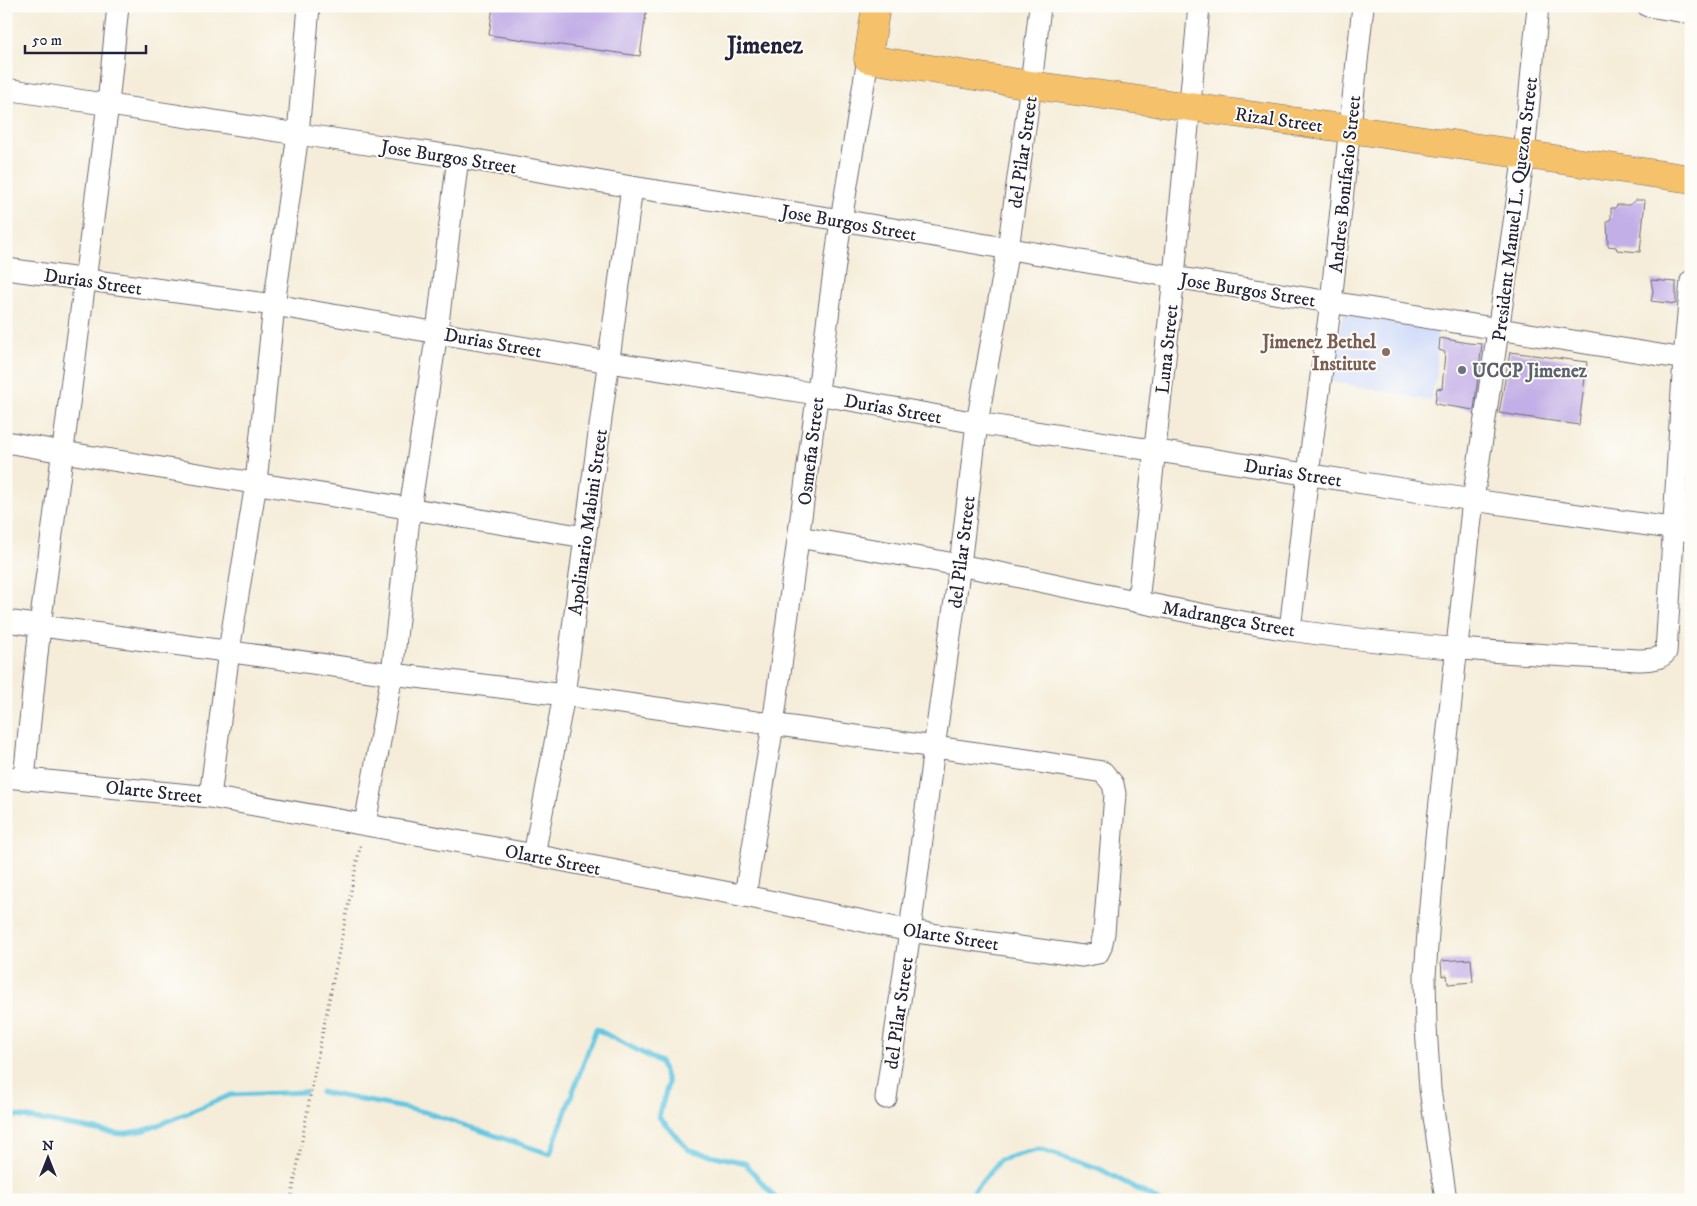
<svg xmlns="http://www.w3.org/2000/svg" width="1697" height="1206" viewBox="0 0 1697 1206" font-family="'IM FELL DW Pica',serif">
	<rect width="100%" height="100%" fill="#fdfcf7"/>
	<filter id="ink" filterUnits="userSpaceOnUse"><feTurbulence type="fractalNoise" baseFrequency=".02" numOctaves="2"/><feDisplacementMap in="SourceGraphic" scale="10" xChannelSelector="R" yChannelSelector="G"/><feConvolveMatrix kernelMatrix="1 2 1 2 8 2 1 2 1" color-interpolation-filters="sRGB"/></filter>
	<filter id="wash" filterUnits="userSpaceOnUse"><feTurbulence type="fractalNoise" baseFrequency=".0096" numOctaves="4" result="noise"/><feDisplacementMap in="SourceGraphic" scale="20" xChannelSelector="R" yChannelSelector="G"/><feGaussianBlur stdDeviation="1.12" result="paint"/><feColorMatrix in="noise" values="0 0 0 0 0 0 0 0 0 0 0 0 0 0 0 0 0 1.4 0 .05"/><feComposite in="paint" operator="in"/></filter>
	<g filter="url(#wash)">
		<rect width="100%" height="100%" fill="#f5edd9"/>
		<path fill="#cedafa" d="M1343 314 1437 329V375L1430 401 1330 381Z"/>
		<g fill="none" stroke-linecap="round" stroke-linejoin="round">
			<path stroke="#64c7e2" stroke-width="5" d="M321 1092 425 1112 550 1154 596 1029 660 1062 668 1083 659 1117 689 1150 745 1163 777 1200
				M6 1114 120 1134 146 1130 231 1095 305 1092
				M967 1200 1000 1160 1039 1149 1098 1168 1158 1200"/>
		</g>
		<g id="blocks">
			<path fill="#c3afe7" d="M493 6H647L640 56 489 35Z
				M1636 200H1645L1640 252 1617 250 1616 247 1608 246 1607 221 1611 219V208H1615L1617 205H1629Z
				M1651 280 1676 282V304L1651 301 1653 292Z
				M1440 338 1468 343 1482 344 1474 410 1435 404 1437 388 1442 389 1445 352 1439 350Z
				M1510 352 1587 362 1579 425 1499 413Z
				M1471 959 1473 982 1448 984 1447 975 1442 976 1441 961Z"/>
		</g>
	</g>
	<g filter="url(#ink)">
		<use href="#blocks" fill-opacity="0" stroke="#6c6972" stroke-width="1"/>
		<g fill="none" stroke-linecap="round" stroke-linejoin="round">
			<g stroke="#6c6972" stroke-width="23">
				<path id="minor" d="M1648 6 1691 13
					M6 89 298 134 458 157 632 187 841 220 1174 277 1691 360
					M6 269 274 305 609 362 817 394 977 423 1473 500 1691 531
					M6 442 63 452 585 537
					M799 537C853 547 906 555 959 565 1070 586 1179 613 1290 630 1405 647 1522 654 1638 660 1648 659 1659 661 1666 652L1684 359 1691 281
					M1138 602 1174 277 1199 6
					M6 621 392 674 564 695 1027 760 1103 772 1113 784 1115 794 1104 933 1101 947 1098 953 1082 956 910 931 745 896 534 855 210 797 6 777
					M1290 630 1308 474 1331 302 1363 6
					M24 778 40 626 108 104 118 6
					M210 797 229 651 256 483 274 305 298 134 309 6
					M365 824 392 674 410 509 437 332 458 157
					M534 855 564 695 632 187
					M745 896 773 725 841 220 868 59
					M886 1098 910 931 934 748 960 565 977 423 1008 249 1031 85 1040 6
					M1446 1200 1430 1089 1426 1027 1425 976 1429 918 1436 838 1473 500 1524 155 1538 6"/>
			</g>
			<g stroke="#6c6972" stroke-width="29">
				<path id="major" d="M876 6 868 59 1031 85 1349 129 1691 179"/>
			</g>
			<path stroke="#6c6972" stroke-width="3" stroke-dasharray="1 4" stroke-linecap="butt" d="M291 1200 314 1075 361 842"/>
			<use href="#minor" stroke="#fff" stroke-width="21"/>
			<use href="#major" stroke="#f5c16b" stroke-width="28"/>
		</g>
	</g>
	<circle fill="#8d6e63" stroke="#fdfcf7" stroke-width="2" cx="1386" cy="352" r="5"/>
	<circle fill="#6b7280" stroke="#fdfcf7" stroke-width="2" cx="1462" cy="370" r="5"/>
	<g text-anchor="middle" stroke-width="4" stroke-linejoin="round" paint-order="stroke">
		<g font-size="19" fill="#22223b" stroke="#fdfcf7">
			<text transform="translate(1279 119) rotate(8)" y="7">Rizal Street</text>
			<text transform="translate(1022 152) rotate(-82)" y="7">del Pilar Street</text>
			<text transform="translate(449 156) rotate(9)" y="7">Jose Burgos Street</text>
			<text transform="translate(1344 184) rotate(-84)" y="7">Andres Bonifacio Street</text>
			<text transform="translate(1514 209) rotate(-83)" y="7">President Manuel L. Quezon Street</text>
			<text transform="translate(849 222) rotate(10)" y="7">Jose Burgos Street</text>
			<text transform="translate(93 281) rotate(8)" y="7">Durias Street</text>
			<text transform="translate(1248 289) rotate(9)" y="7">Jose Burgos Street</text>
			<text transform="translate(493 342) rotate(10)" y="7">Durias Street</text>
			<text transform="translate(1166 349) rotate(-84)" y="7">Luna Street</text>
			<text transform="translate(893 408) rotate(10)" y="7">Durias Street</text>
			<text transform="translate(810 451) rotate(-83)" y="7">Osmeña Street</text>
			<text transform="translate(1293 472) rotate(9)" y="7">Durias Street</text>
			<text transform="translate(587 522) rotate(-82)" y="7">Apolinario Mabini Street</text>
			<text transform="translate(961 552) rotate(-83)" y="7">del Pilar Street</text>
			<text transform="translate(1229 618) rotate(10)" y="7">Madrangca Street</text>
			<text transform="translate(154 791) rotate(6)" y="7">Olarte Street</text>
			<text transform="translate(553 859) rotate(11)" y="7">Olarte Street</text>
			<text transform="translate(951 936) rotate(9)" y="7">Olarte Street</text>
			<text transform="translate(898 1013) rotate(-82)" y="7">del Pilar Street</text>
		</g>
		<g font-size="19" font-weight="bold" fill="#785e54" stroke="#fdfcf7" text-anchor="end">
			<text x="1376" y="348">Jimenez Bethel<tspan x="1376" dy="22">Institute</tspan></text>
		</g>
		<g font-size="19" font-weight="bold" fill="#5b616d" stroke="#fdfcf7" text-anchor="start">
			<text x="1472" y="377">UCCP Jimenez</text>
		</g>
		<g font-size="24" font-weight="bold" fill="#22223b" stroke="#fdfcf7">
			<text x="765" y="53">Jimenez</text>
		</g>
	</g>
	<rect width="1697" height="1206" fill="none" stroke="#fdfcf7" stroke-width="25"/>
	<g transform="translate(48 1158)" stroke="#fdfcf7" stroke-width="4" paint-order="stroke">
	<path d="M0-4L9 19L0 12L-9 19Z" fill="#22223b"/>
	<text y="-8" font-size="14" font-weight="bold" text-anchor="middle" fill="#22223b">N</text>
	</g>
	<path d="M25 45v8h121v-8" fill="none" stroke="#22223b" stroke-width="2.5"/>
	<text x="32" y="45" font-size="15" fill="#22223b" stroke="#fdfcf7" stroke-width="4" paint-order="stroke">50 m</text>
</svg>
